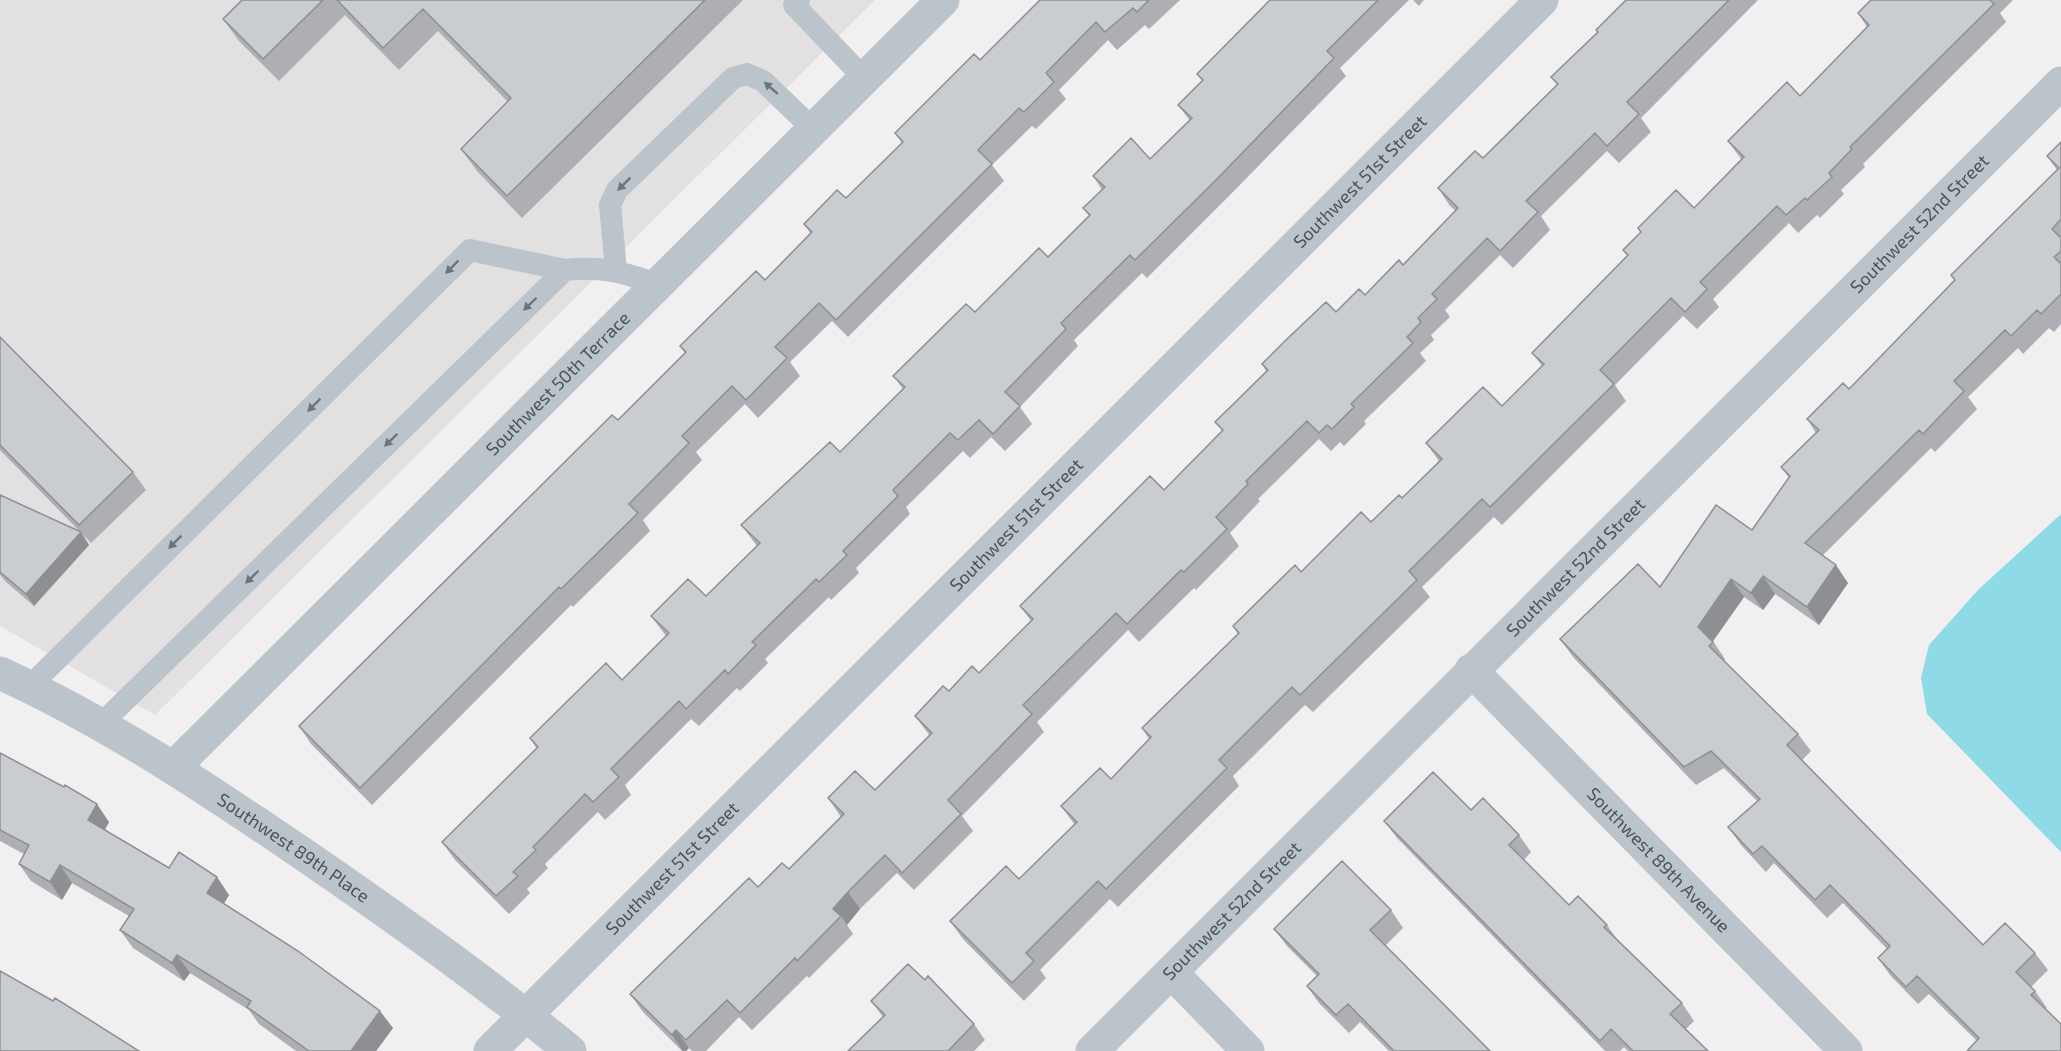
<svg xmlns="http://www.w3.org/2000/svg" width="2061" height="1051" viewBox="0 0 2061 1051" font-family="'Exo 2',sans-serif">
	<rect width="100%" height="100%" fill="#f1efef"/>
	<path fill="#e2e0e0" d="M0 0H875L155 715 0 626Z"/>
	<path fill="#8edae7" d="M2061 514V852L1927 714 1921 678 1929 645 1979 589Z"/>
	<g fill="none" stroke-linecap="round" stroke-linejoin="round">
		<path stroke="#bbc4cb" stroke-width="22" d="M799 0 794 5 864 78
			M616 270 610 205 617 190 733 78 747 74 763 81 813 129
			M30 686 470 250 565 270
			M101 724 565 270C602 266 622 272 657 284"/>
		<g stroke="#bbc4cb" stroke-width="33">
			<path id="s1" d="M1471 670 1846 1051"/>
			<path id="s2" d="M0 673C107 722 206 788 303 854 395 917 485 981 570 1051"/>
			<path id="s3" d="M173 768 943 0"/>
			<path d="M1171 972 1248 1051"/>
			<path id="s4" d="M490 1051 1542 0"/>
			<path id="s5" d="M1092 1051 2061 83"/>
		</g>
	</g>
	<path fill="#adafb4" d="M242 0H743L522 218 477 171 461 149 508 102 438 31 399 70 345 15 279 81 239 41 223 19Z
		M1040 0H1180L1149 29 1145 25 1117 50 1108 40 1059 90 1066 99 1036 129 1032 126 992 165 1004 181 848 337 832 321 790 362 800 376 758 418 745 404 696 452 702 460 643 520 650 531 573 607 571 605 372 805 311 744 299 726 618 420 685 353 680 346 765 280 810 233 804 224 846 198 902 143 895 133 980 60Z
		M1270 0H1409L1340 68 1346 76 1229 196 1147 278 1142 273 1074 340 1078 346 1020 407 1032 424 1005 451 991 437 970 458 963 451 906 507 910 514 856 568 859 573 831 600 829 597 765 659 768 663 740 691 737 688 699 726 691 719 625 785 631 795 605 820 598 812 545 864 548 868 527 889 530 893 509 914 455 860 442 842 537 749 530 738 622 680 666 636 651 616 706 596 757 546 754 542 741 525 840 452 903 389 893 376 1048 257 1089 216 1083 208 1102 190 1093 176 1150 159 1190 121 1178 105 1202 81 1197 74Z
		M1413 0H1424L1419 6Z
		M1626 0H1758L1641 118 1651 132 1619 163 1607 151 1541 216 1550 230 1513 268 1500 255 1445 310 1450 317 1431 335 1434 340 1420 353 1426 361 1364 421 1366 424 1344 446 1340 442 1331 451 1319 439 1258 499 1260 501 1230 533 1239 546 1196 590 1194 588 1139 642 1128 630 1037 722 1044 732 962 816 973 831 914 890 897 873 860 909 847 925 853 934 809 978 807 976 752 1030 739 1017 706 1051H692L689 1048 686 1051H682L643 1012 630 994 758 887 789 869 841 817 828 798 875 790 930 736 915 716 949 691 979 673 1031 621 1020 606 1164 490 1222 431 1215 422 1266 371 1262 364 1336 312 1365 295 1403 265 1456 211 1450 206 1438 188 1483 158 1557 85 1551 77 1598 32Z
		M1871 0H2013L2000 13 2006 22 1863 164 1865 167 1841 190 1844 194 1820 218 1817 215 1798 233 1789 223 1713 299 1719 307 1697 329 1683 316 1615 385 1626 401 1502 525 1494 517 1422 587 1430 597 1313 712 1305 705 1233 776 1239 786 1118 907 1110 899 1040 970 1046 978 1024 1001 963 939 950 921 1019 879 1075 825 1061 806 1111 779 1149 739 1142 728 1238 634 1233 626 1301 572 1371 522 1402 498 1439 461 1426 443 1502 406 1542 366 1532 353 1627 256 1623 250 1641 232 1638 228 1694 208 1741 159 1728 141 1800 96 1867 27 1858 13Z
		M2061 142V324L2054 332 2049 328 2023 354 2018 348 1968 397 1977 409 1935 452 1931 448 1823 555 1848 583 1819 625 1775 594 1763 610 1744 597 1713 641 1725 659 1724 661 1798 734 1811 751 1802 760 1983 945 2035 953 2048 970 2031 987 2035 991 2047 1008 1977 1041 1929 994 1918 1004 1890 975 1878 958 1887 949 1843 903 1827 918 1774 863 1766 872 1741 845 1728 827 1757 801 1724 768 1696 785 1573 657 1560 639 1660 587 1752 530 1789 478 1781 467 1816 433 1807 419 1849 389 1954 280 1951 275 2057 170 2047 156Z
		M0 337 133 472 146 490 91 543 0 450Z
		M0 495 89 545 34 606 6 582 0 575Z
		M0 753 109 822 105 830 169 868 229 895 224 904 393 1028 376 1051H296L259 1024 249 1010 190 973 184 981 133 948 120 930 129 916 72 883 62 900 31 881 19 864 24 854 0 841Z
		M1471 810 1519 835 1531 852 1524 860 1569 905 1607 925 1618 941 1682 1003 1694 1021 1686 1029 1708 1051H1628L1624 1047 1620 1051H1605L1397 838 1384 821Z
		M1391 910 1403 928 1385 946 1490 1051H1389L1360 1022 1349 1033 1319 1003 1307 986 1317 976 1287 946 1274 929Z
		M925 980 974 1024 985 1040 974 1051H848L883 1017 871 1001Z"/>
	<path fill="#8d8f92" d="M81 532 89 545 34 606 26 594Z
		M1836 565 1848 583 1819 625 1807 607Z
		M1763 576 1775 594 1763 610 1751 593Z
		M1731 579 1744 597 1711 644 1698 627Z
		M97 804 109 822 100 837 88 820Z
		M60 865 72 883 62 900 50 882Z
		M217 877 229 895 219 911 207 893Z
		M848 892 860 909 847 925 841 916 833 909Z
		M177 955 190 973 184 981 172 963Z
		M380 1011 393 1028 376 1051H351Z
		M676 1030 689 1048 686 1051H683L672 1035Z"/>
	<path fill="#c9ccd1" stroke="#8d8f92" stroke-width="1.5" d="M242 0H323L263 59 223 19Z
		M337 0H705L507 196 461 149 511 98 423 9 383 48Z
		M1040 0H1149L1137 12 1133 8 1105 32 1096 22 1046 73 1054 82 1024 112 1019 108 978 150 992 164 836 320 819 303 775 347 787 358 746 400 732 386 682 436 689 443 629 504 638 513 561 589 559 587 360 788 299 726 612 415 618 420 686 352 680 346 756 271 765 280 812 232 804 224 837 190 846 198 903 142 895 133 974 54 980 60Z
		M1270 0H1378L1327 51 1334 58 1217 179 1135 260 1130 255 1061 323 1066 329 1005 392 1020 406 993 434 979 420 958 440 950 433 893 490 898 496 843 551 847 555 819 582 816 579 752 642 756 645 728 674 725 670 686 709 679 701 611 769 619 777 593 802 585 794 533 847 536 850 513 872 518 876 496 896 442 842 538 747 530 738 606 663 622 680 669 633 651 616 688 579 706 596 760 543 741 525 830 442 840 452 905 387 893 376 966 304 975 312 1039 248 1048 257 1090 215 1083 208 1105 187 1093 176 1131 138 1150 159 1192 118 1178 105 1203 80 1197 74Z
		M1626 0H1729L1627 102 1639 114 1607 146 1595 133 1526 201 1538 212 1500 251 1487 238 1432 294 1437 299 1418 318 1421 322 1407 337 1413 343 1351 404 1354 407 1332 429 1327 425 1319 433 1307 421 1246 481 1248 484 1216 517 1227 529 1184 572 1181 570 1127 624 1116 613 1023 705 1032 714 948 800 961 814 902 873 885 855 848 892 833 909 841 916 797 961 795 958 740 1013 727 1000 686 1040 676 1030 672 1035 630 994 749 878 758 887 782 863 789 869 844 814 828 798 855 771 875 790 932 733 915 716 943 686 949 691 972 666 979 673 1033 619 1020 606 1150 476 1164 490 1223 430 1215 422 1268 370 1262 364 1287 339 1326 302 1336 312 1359 289 1365 295 1399 260 1403 265 1458 208 1438 188 1475 151 1483 158 1558 84 1551 77 1598 32 1596 30Z
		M1871 0H1990L1994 4 1850 147 1852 149 1829 173 1832 177 1807 200 1805 198 1786 215 1777 206 1700 282 1707 289 1685 312 1671 298 1600 370 1614 384 1490 507 1482 499 1409 571 1417 580 1300 695 1292 687 1219 760 1227 768 1106 889 1098 881 1026 953 1034 961 1012 983 950 921 1006 866 1019 879 1077 822 1061 806 1100 768 1111 779 1151 737 1142 728 1239 633 1233 626 1295 565 1301 572 1361 512 1371 522 1399 495 1402 498 1442 459 1426 443 1483 387 1502 406 1544 364 1532 353 1628 255 1623 250 1641 232 1638 228 1676 190 1694 208 1744 157 1728 141 1787 82 1800 96 1869 25 1858 13Z
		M2061 142V219L2052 229 2061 238V251L2054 257 2061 264V294L2041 314 2037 310 2011 336 2005 330 1954 381 1964 391 1923 434 1919 430 1805 543 1836 565 1807 607 1763 576 1751 593 1731 579 1698 627 1713 642 1709 646 1798 734 1787 745 1983 945 2005 923 2035 953 2016 972 2035 991 2031 995 2061 1024V1051H1967L1979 1038 1917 976 1906 987 1878 958 1890 946 1830 885 1815 900 1762 846 1753 854 1728 827 1760 799 1711 751 1684 767 1560 639 1638 564 1660 587 1716 505 1752 530 1790 476 1781 467 1819 430 1807 419 1843 383 1849 389 1955 280 1951 275 2059 168 2047 156Z
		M0 337 133 472 79 525 0 445Z
		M0 495 81 532 26 594 0 572Z
		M0 753 64 787 65 785 97 804 88 820 169 868 179 852 217 877 207 893 298 951 380 1011 351 1051H309L247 1007 251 1001 177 955 172 963 120 930 134 909 60 865 50 882 19 864 29 845 0 830Z
		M1433 772 1471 810 1483 798 1519 835 1509 845 1569 905 1578 896 1607 925 1604 927 1682 1003 1670 1014 1708 1051H1633L1611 1029 1600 1041 1384 821Z
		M1342 861 1391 910 1370 930 1490 1051H1394L1348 1004 1336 1015 1307 986 1319 974 1274 929Z
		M908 964 925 980 928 976 974 1024 948 1051H848L885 1015 871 1001Z
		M0 971 53 1001 55 998 139 1051H0Z"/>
	<defs><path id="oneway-solid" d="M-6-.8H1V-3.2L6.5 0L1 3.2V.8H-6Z" transform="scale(1.5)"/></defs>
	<g fill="#6a757d">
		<use href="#oneway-solid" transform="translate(771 88) rotate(-139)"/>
		<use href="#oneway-solid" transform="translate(624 184) rotate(135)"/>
		<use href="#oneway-solid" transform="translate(452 267) rotate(135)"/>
		<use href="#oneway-solid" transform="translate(530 304) rotate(136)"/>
		<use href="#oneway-solid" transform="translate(314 405) rotate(135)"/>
		<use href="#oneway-solid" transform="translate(391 440) rotate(136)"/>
		<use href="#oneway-solid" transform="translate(175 542) rotate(135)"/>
		<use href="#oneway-solid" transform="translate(252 577) rotate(136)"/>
	</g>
	<g text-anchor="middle" stroke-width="6" stroke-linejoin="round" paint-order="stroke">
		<g font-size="18" fill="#48535b" stroke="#fff">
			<text dy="6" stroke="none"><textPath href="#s4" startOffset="1230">Southwest 51st Street</textPath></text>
			<text dy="6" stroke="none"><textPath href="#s5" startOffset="1170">Southwest 52nd Street</textPath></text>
			<text dy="6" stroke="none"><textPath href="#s3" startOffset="544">Southwest 50th Terrace</textPath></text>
			<text dy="6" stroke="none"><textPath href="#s4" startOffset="744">Southwest 51st Street</textPath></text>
			<text dy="6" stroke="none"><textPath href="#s5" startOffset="684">Southwest 52nd Street</textPath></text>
			<text dy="6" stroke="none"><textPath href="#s2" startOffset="342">Southwest 89th Place</textPath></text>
			<text dy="6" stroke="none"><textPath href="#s1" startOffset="267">Southwest 89th Avenue</textPath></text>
			<text dy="6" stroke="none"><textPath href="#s4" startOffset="258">Southwest 51st Street</textPath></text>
			<text dy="6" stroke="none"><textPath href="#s5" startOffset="198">Southwest 52nd Street</textPath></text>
		</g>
	</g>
</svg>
